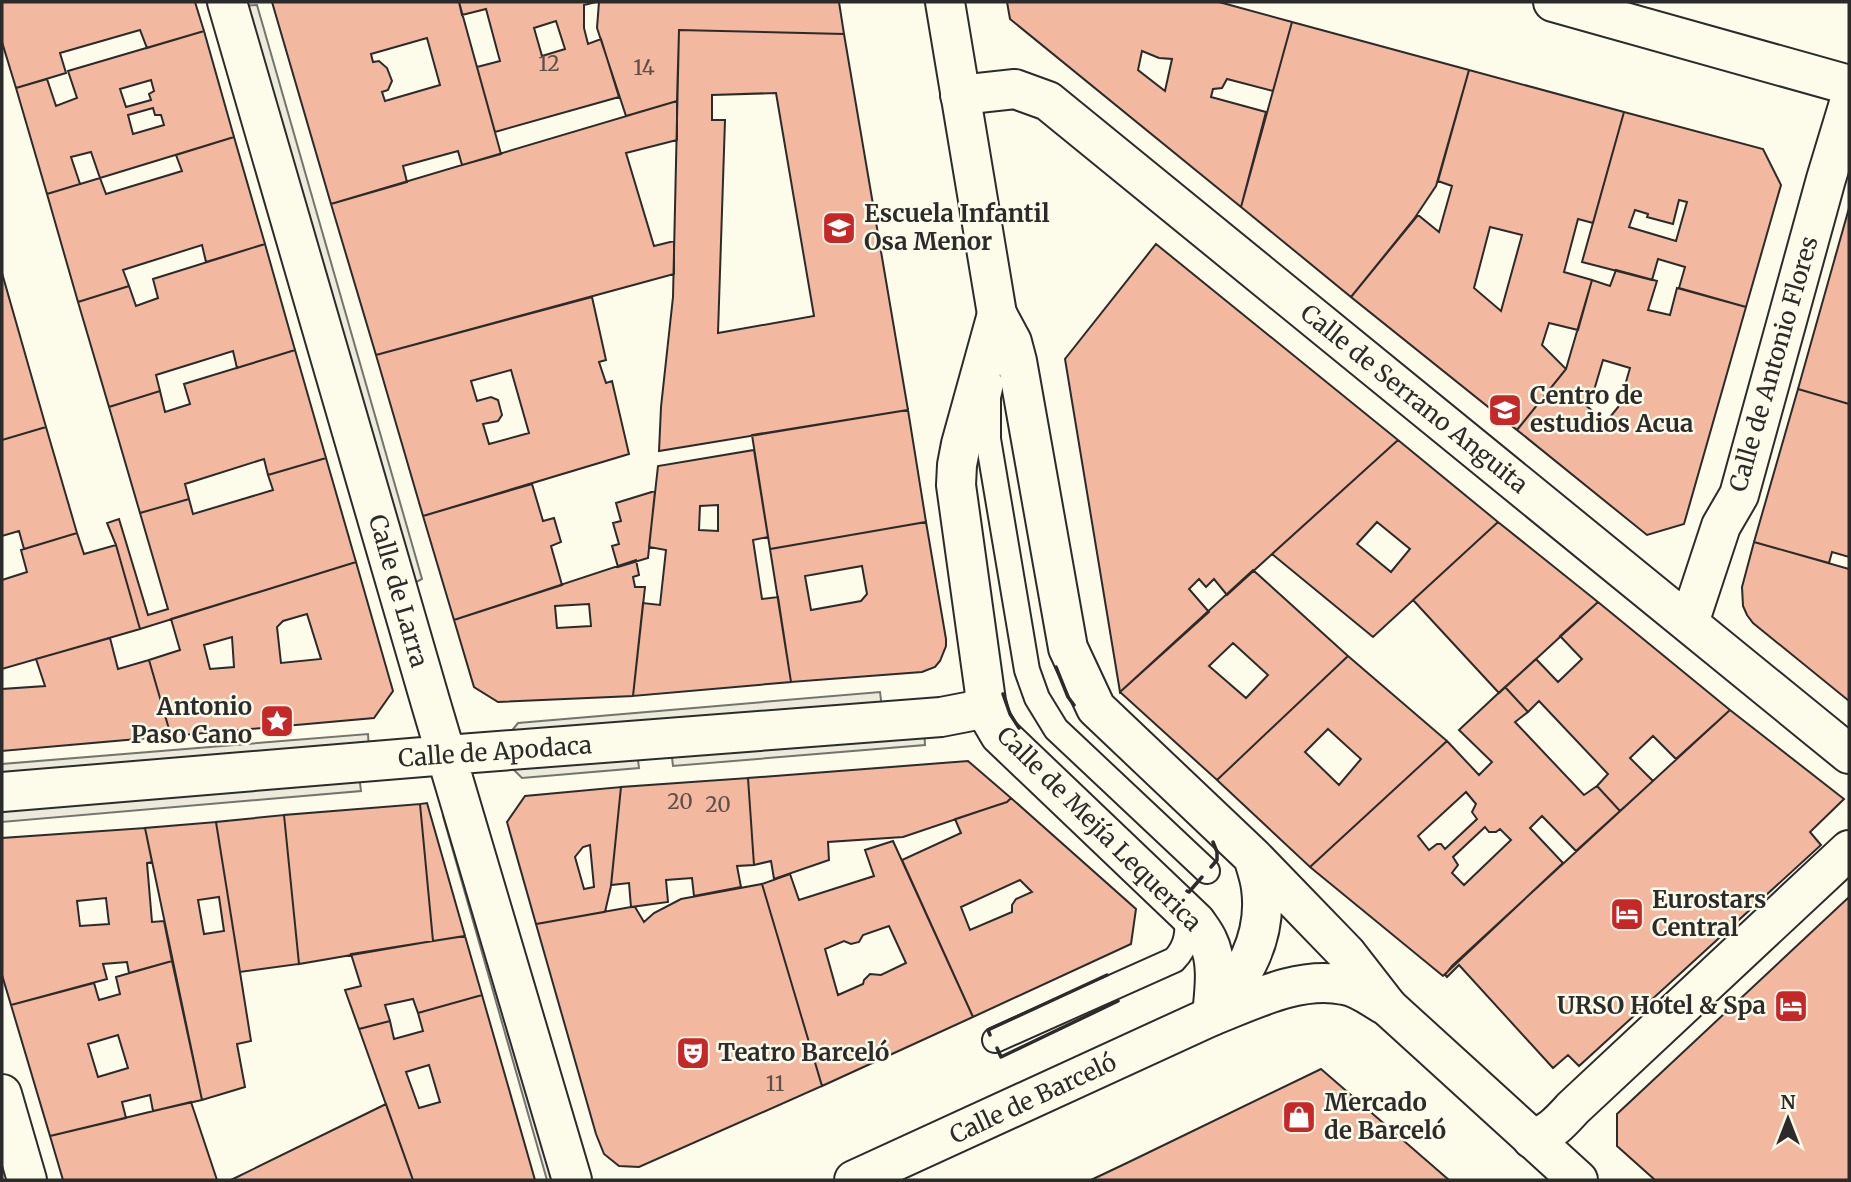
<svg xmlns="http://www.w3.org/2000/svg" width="1851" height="1182" viewBox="0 0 1851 1182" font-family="Merriweather,serif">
	<rect width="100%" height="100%" fill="#fdfbea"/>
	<path fill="#eceadb" stroke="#74746e" stroke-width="2" d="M257 5 422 579 407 587 240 6Z
		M880 692 882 708 509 734 518 723Z
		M924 727 925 745 673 766 671 749Z
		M368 734 369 750 2 781V764Z
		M637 752 639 768 522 778 512 768Z
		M359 775 361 791 2 822V805Z
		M458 812 562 1180H547L443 816Z"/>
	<path fill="#f2b8a0" stroke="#2b2b2b" stroke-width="2" fill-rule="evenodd" d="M2 2H195L204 31 147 48 140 30 60 53 66 73 16 88 2 42Z
		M272 2H459L501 154 462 165 458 151 403 166 407 182 331 204ZM427 38 440 85 385 101 382 92 388 90 392 81 387 68 379 61 373 62 371 54Z
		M459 2H596L584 5V28L588 44 601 39 619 97 495 132 477 67 500 61 486 9 462 15ZM556 21 565 49 542 56 534 28Z
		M599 2H839L844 34 679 30 677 101 626 116 597 28Z
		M1007 2H1219L1292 22 1273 91 1227 79 1222 88 1213 89 1211 97 1266 112 1241 207 1010 19ZM1142 51 1159 58 1172 59 1165 91 1138 70Z
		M1292 22 1469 70 1436 186 1414 219 1351 297 1241 207Z
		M679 30 844 34 908 410 659 451 661 407 673 297ZM776 93 814 316 718 333 725 120H712V95Z
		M204 31 234 137 100 178 91 152 71 157 80 184 47 194 16 88 47 79 56 106 77 98 68 71ZM151 80 154 91 149 94 151 100 126 107 120 89ZM153 108 155 115H161L164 125 133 134 128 115Z
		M1469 70 1624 112 1593 223 1578 219 1564 272 1592 280 1578 330 1549 323 1542 345 1566 369 1517 430 1351 297 1418 215 1439 232 1452 186 1438 181ZM1490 227 1522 235 1501 311 1474 288Z
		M677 101V140L626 153 654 246 674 241V274L376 355 331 204Z
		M1624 112 1763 149 1781 185 1746 307 1679 288 1685 267 1658 259 1652 280 1582 262ZM1679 200 1687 202 1676 241 1629 227 1635 210 1648 214 1647 217 1673 224Z
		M234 137 265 244 206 262 202 245 123 270 129 286 78 302 47 194 100 178 106 194 182 171 176 155Z
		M1849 208V404L1798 389Z
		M265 244 295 350 237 368 233 351 156 375 160 391 109 407 78 302 129 286 136 306 158 298 153 279Z
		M1156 244 1398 440 1227 595 1214 579 1206 587 1199 579 1189 589 1209 612 1120 692 1065 359Z
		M1616 270 1657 281 1648 310 1670 315 1677 288 1746 307 1684 524 1647 535 1517 430 1566 369 1592 280 1610 286ZM1603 360 1630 368 1619 406 1606 422 1583 403 1595 387Z
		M2 273 46 427 2 440Z
		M592 297 606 360 599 362 606 383 612 381 629 454 423 516 376 355ZM511 370 529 433 489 444 483 424 498 421 502 415 498 400 491 397 477 401 471 381Z
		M295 350 326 458 268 475 264 459 185 484 189 499 140 513 109 407 160 391 165 412 190 404 184 384Z
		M1798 389 1849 404V557L1832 552 1829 563 1754 542Z
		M908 410 926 522 770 549 752 435Z
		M46 427 77 533 24 549 19 531 2 536V440Z
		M1398 440 1498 522 1373 637 1272 554ZM1377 522 1410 549 1391 572 1357 544Z
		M754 450 768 537 753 540 762 599 778 597 791 682 633 696 643 603 660 605 666 550 649 547 658 466ZM718 505V531L699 530 700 506Z
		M326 458 356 562 140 629 116 545 107 523 119 519 148 615 168 609 140 513 189 499 193 514 273 490 268 475Z
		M532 484 543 521 554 518 561 542 551 546 562 585 454 620 423 516Z
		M655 491 648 558 618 567 612 546 619 544 613 523 621 521 616 503Z
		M926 522 946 639V646L940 661 935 667 922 672 791 682 770 549ZM862 566 867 594 861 601 811 610 805 576Z
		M1498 522 1598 602 1499 693 1413 600Z
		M77 533 84 554 116 545 140 629 2 669V580L27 572 21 550Z
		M1754 542 1849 569V701L1753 623 1747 615 1743 606 1742 587Z
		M636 560 639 575 633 577 635 587H645L633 696 498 702 474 687 454 620ZM589 604 591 626 557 628 555 606Z
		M356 562 393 691 374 718 171 736 149 660 180 650 171 619ZM307 614 321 659 281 663 277 627 283 621ZM232 637 234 667 210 669 204 645Z
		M1253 570 1348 656 1217 780 1120 692ZM1233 643 1268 675 1246 698 1209 666Z
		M1598 602 1730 710 1676 759 1653 736 1630 758 1653 781 1620 811 1597 786 1608 774 1539 701 1528 712 1505 687 1536 659 1558 682 1582 659 1560 636Z
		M110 638 118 669 149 660 171 736 2 751V689L45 686 36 659Z
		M1348 656 1447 741 1310 867 1217 780ZM1328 729 1361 759 1339 785 1305 752Z
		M1505 687 1528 712 1515 722 1584 795 1597 786 1620 811 1576 851 1542 816 1530 828 1563 863 1443 976 1310 867 1447 741 1479 775 1492 762 1459 730ZM1466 792 1476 804 1472 812 1477 819 1445 849 1441 844H1437L1429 850 1418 836ZM1485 827 1489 832H1496L1500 829 1511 840 1464 885 1452 873 1458 865 1453 857Z
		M1730 710 1844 799 1810 832 1821 845 1579 1066 1568 1055 1553 1068 1459 965 1447 977 1445 975 1452 966Z
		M968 761 1011 798 1007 802 903 837 828 842 829 860 774 879 771 861 754 865 748 778Z
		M748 778 754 865 737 866 741 887 694 896 692 878 666 880 668 902 631 907 629 883 611 885 621 787Z
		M621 787 611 886 605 912 536 924 507 822 525 796ZM590 845 594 887 584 889 575 857 583 847Z
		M1011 798 1136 909 1131 944 973 1017 902 860 961 833 955 819 1007 802ZM1020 880 1032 892 1016 899 1012 905V912L970 930 961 907Z
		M427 803 465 936 433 941 420 804Z
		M420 804 433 941 299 964 284 815Z
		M284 815 299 964 240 972 216 822Z
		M216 822 251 1041 237 1044 245 1087 202 1100 145 828ZM219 897 224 931 204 934 198 900Z
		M145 828 152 862 147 863 152 922 164 921 172 961 129 973 127 962 103 964 107 979 11 1005 2 975V838ZM106 898 109 924 80 926 77 901Z
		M893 841 973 1017 822 1086 762 884 790 874 799 900 874 876 865 850ZM889 926 906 963 881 975 870 974 864 980 863 984 838 995 825 949 844 941 851 944 859 942 863 935Z
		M762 884 822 1086 639 1167 619 1166 604 1154 596 1134 536 924 631 907H635L644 922 654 913 681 899Z
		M1849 897V1180H1655L1617 1146V1114Z
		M465 936 482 995 418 1013 413 999 385 1005 390 1021 359 1029 345 990 361 986 351 954Z
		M172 961 202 1100 153 1111 150 1095 122 1102 126 1118 50 1136 11 1005 94 983 99 1000 120 994 116 977ZM118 1035 128 1068 98 1077 88 1044Z
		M482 995 535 1180H413L359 1029 390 1021 394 1039 423 1031 418 1013ZM429 1065 440 1102 419 1108 406 1072Z
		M1321 1069 1449 1180H1091L1131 1161Z
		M191 1102 217 1180H63L50 1136Z
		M386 1104 413 1180H231Z"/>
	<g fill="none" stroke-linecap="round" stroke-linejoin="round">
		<g stroke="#2b2b2b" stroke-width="28">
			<path id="lane" d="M991 384 988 397V439L1027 670 1037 698 1056 729 1207 871
				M995 1040 1174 960C1188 946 1189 930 1186 911"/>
		</g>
		<g stroke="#2b2b2b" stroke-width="42">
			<path id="street" d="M227 2 431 704 572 1180
				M960 95 1015 89 1048 101 1849 754
				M997 314 1012 342 1017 361 1068 648 1096 708 1253 857 1346 953 1388 1007
				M997 314 961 444 957 465 956 485 986 701 990 718 1000 735 1196 922C1200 928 1205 934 1208 941 1219 963 1214 993 1212 1016
				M1689 623 1721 526 1739 495 1826 179 1849 103
				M2 792 447 755 941 717 972 711 986 701
				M1212 1016C1253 1000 1299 976 1344 985 1358 987 1371 997 1383 1004
				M1212 1016C1242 978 1268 939 1261 888 1260 878 1256 867 1253 857
				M2 1094 27 1180
				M1532 1139C1550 1134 1561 1121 1573 1108L1849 850"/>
		</g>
		<g stroke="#2b2b2b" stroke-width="42">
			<path id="secondary" d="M945 2 997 314
				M1388 1007 1578 1180
				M854 1180 1212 1016"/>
		</g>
		<g stroke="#2b2b2b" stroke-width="42">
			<path id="primary" d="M1553 2 1849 85"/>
		</g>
		<use href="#lane" stroke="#fdfbea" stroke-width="24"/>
		<use href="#street" stroke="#fdfbea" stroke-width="38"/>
		<use href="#secondary" stroke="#fdfbea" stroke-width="38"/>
		<use href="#primary" stroke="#fdfbea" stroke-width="38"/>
		<path stroke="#2b2b2b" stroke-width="3.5" d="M1056 667 1068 697 1074 705
			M1003 694 1010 714 1019 728
			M1211 867 1217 860V852L1213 842
			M1187 891 1189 892 1202 877
			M990 1035 988 1030 1107 975
			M997 1048 1001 1057 1118 1001"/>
	</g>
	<defs>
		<g id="school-square" transform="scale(1.75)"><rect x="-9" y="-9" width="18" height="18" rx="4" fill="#c62828" stroke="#fdfbea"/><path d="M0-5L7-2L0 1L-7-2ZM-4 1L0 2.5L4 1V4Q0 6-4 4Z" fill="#fff"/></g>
		<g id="sight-square" transform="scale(1.75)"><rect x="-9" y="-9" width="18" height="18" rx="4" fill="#c62828" stroke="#fdfbea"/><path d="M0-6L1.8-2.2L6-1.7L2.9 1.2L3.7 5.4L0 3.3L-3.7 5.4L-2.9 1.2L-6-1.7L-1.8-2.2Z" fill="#fff"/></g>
		<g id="hotel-square" transform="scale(1.75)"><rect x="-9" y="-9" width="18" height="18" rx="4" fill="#c62828" stroke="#fdfbea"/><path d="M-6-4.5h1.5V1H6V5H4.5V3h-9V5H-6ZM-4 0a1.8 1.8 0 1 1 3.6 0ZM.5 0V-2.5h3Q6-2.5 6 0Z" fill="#fff"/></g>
		<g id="theatre-square" transform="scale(1.75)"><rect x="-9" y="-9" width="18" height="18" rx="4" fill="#c62828" stroke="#fdfbea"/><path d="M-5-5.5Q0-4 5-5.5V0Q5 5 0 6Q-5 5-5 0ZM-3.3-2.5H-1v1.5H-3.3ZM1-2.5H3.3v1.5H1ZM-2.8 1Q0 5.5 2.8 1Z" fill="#fff"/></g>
		<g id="shop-square" transform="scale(1.75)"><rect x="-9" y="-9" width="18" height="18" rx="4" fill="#c62828" stroke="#fdfbea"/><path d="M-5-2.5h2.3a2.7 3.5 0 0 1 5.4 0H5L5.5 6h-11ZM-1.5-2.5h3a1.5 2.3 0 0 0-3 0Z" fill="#fff"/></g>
	</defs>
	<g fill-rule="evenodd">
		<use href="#school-square" x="839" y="228"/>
		<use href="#school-square" x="1505" y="410"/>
		<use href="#sight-square" x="277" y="721"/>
		<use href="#hotel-square" x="1627" y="914"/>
		<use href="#hotel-square" x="1791" y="1006"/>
		<use href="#theatre-square" x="693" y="1053"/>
		<use href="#shop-square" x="1299" y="1117"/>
	</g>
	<g text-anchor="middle" stroke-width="5" stroke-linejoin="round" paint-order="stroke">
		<g font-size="21" fill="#5d4e48">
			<text x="549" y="71">12</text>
			<text x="644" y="75">14</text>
			<text x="680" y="809">20</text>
			<text x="718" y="812">20</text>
			<text x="775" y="1091">11</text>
		</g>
		<g font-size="24" font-weight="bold" fill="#2b2b2b" stroke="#fdfbea" text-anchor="start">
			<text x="864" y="222">Escuela Infantil<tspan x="864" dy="28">Osa Menor</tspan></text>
			<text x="1530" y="404">Centro de<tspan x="1530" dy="28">estudios Acua</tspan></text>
			<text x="252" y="715" text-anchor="end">Antonio<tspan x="252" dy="28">Paso Cano</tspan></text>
			<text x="1652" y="908">Eurostars<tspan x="1652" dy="28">Central</tspan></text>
			<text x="1766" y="1014" text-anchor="end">URSO Hotel &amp; Spa</text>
			<text x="718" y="1061">Teatro Barceló</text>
			<text x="1324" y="1111">Mercado<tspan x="1324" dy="28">de Barceló</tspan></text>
		</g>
		<g font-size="24" fill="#2b2b2b" stroke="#fdfbea">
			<text transform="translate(1774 364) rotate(-74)" y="8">Calle de Antonio Flores</text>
			<text transform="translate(1414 399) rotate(39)" y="8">Calle de Serrano Anguita</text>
			<text transform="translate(398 591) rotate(74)" y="8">Calle de Larra</text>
			<text transform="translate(495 752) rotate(-4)" y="8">Calle de Apodaca</text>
			<text transform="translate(1099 829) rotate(45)" y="8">Calle de Mejía Lequerica</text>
			<text transform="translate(1033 1099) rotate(-25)" y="8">Calle de Barceló</text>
		</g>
	</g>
	<rect width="1851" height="1182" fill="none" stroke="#2b2b2b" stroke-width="7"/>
	<g transform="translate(1788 1119)" stroke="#fdfbea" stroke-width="5" paint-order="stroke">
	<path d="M0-5L12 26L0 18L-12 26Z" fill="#2b2b2b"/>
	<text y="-10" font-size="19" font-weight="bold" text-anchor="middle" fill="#2b2b2b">N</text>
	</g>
</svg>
